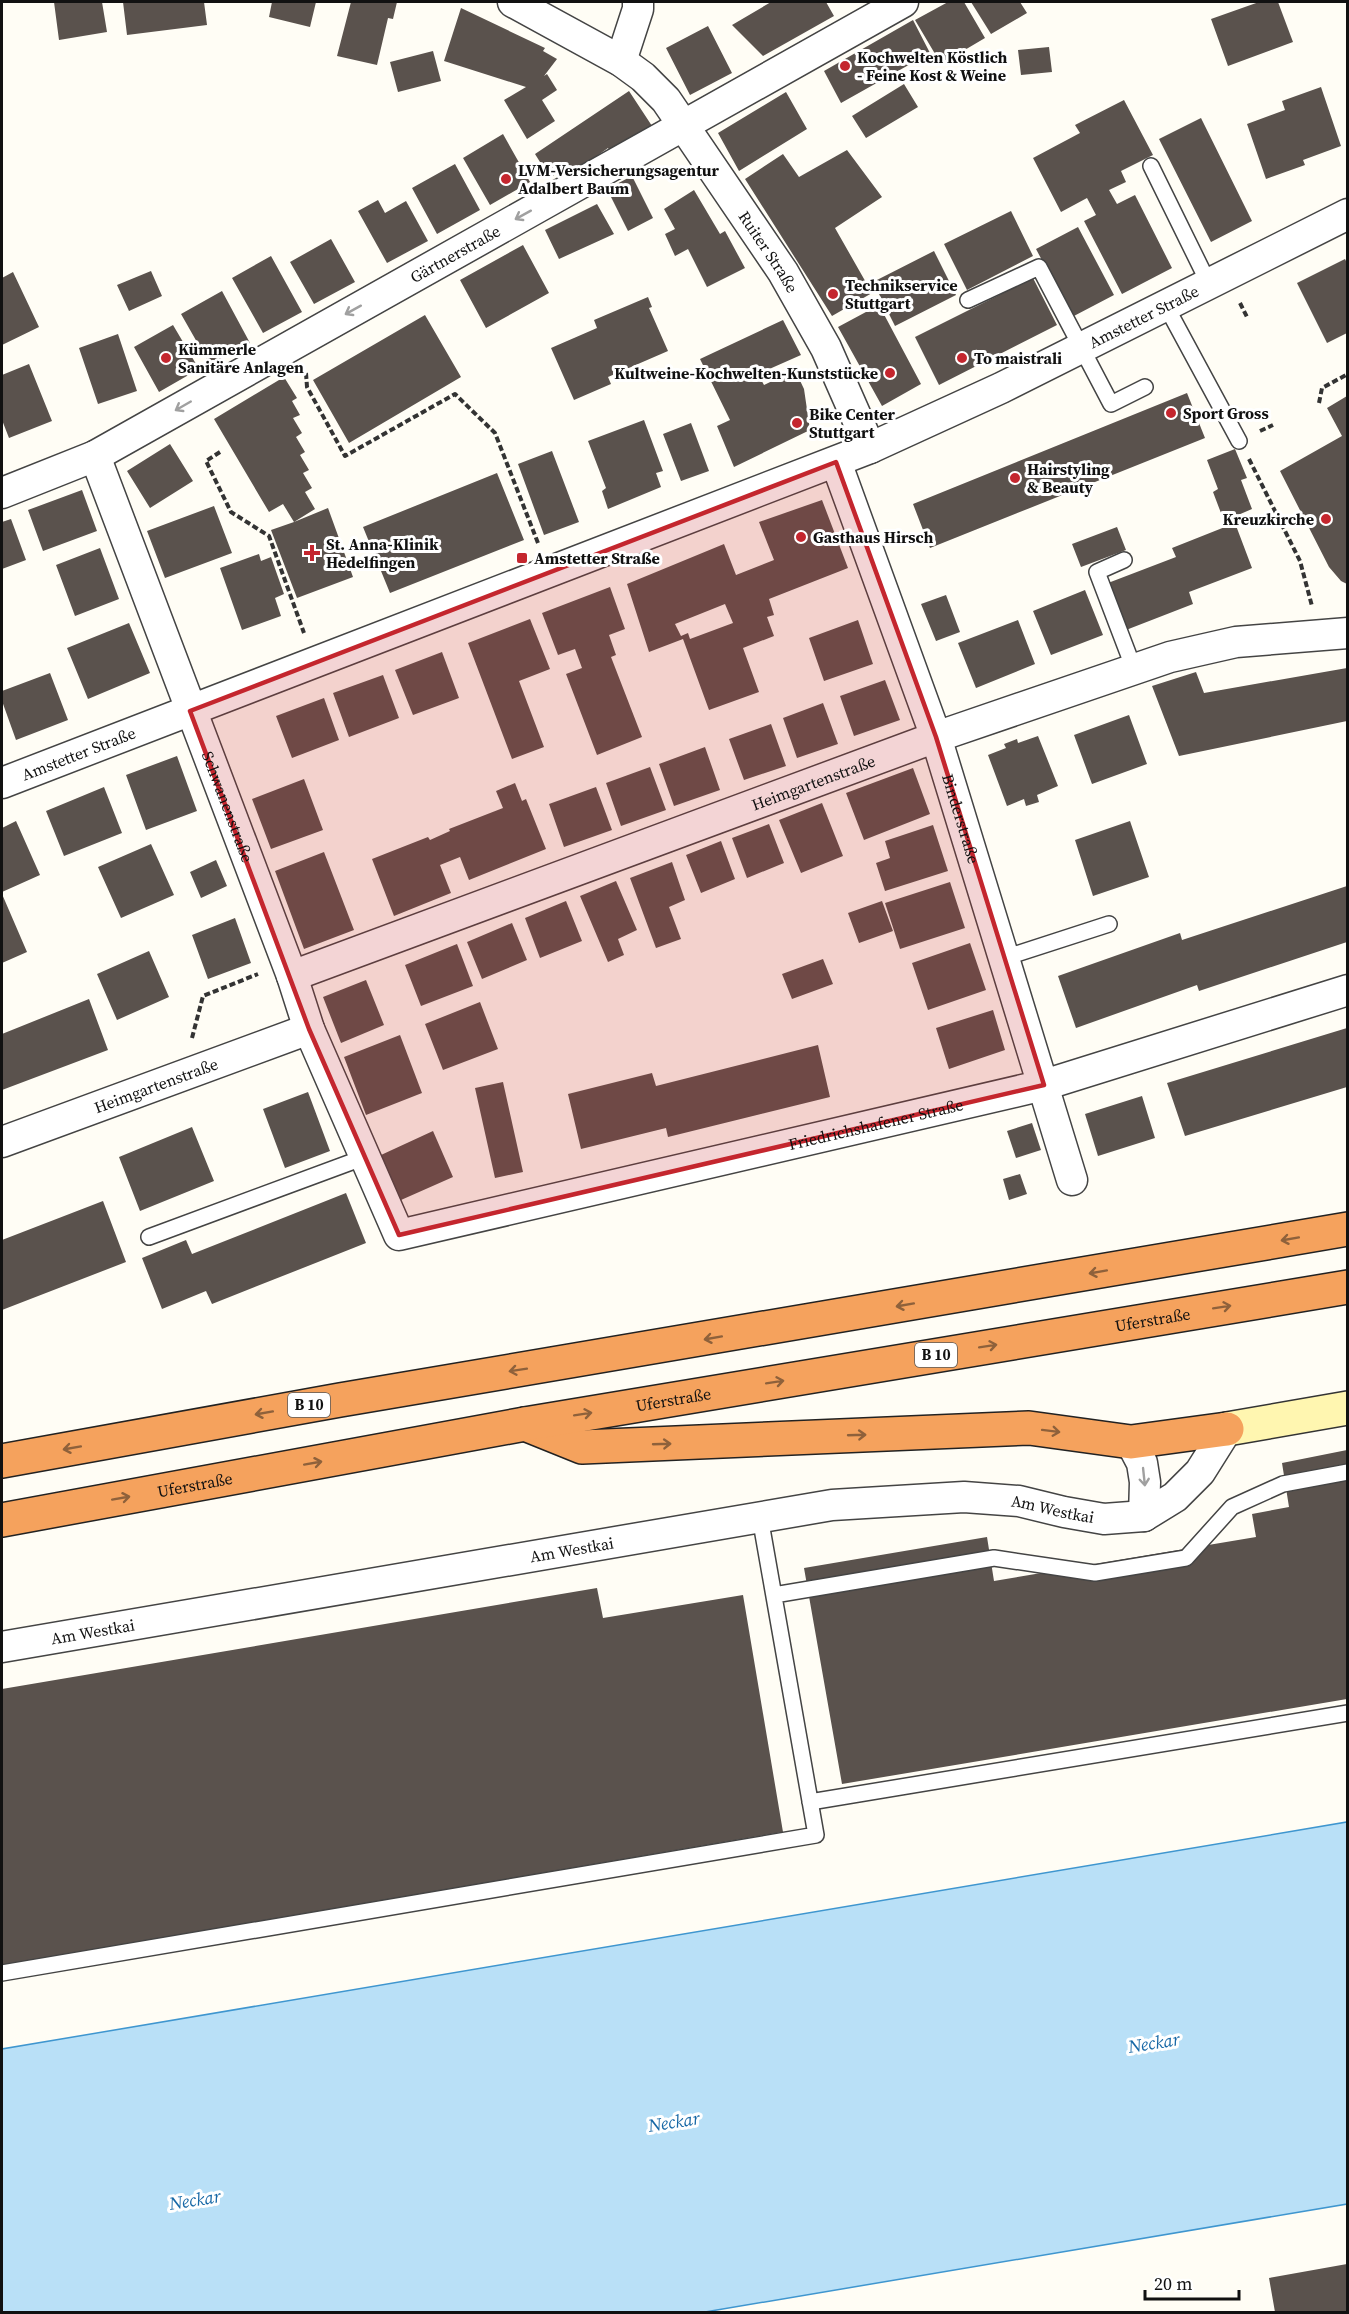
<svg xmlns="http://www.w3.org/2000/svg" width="1349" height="2314" viewBox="0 0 1349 2314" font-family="'Source Serif 4',serif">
	<rect width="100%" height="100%" fill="#fffdf5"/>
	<path fill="#b9e0f7" stroke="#3f96cf" stroke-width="1.5" d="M1347 1822V2204L705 2312H2V2049Z"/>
	<path fill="#5a524d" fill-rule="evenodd" d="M54 2H102L107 32 59 40Z
		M123 2H204L207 25 127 35Z
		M272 2H316L310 27 269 17Z
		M351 2H397L393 19 388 18 377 65 337 56Z
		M771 2H826L834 16 763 56 732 25Z
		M948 2H964L985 38 941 64 915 20Z
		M971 2H1020L1027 13 991 34Z
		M1259 2H1278L1293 42 1228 66 1211 19Z
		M461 8 545 48 543 51 557 59 544 76 547 74 557 90 542 100 555 121 527 139 504 100 526 87 444 61Z
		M913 20 930 53 841 103 824 71Z
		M708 26 732 73 690 95 666 48Z
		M1049 47 1052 72 1021 75 1018 50Z
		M433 51 441 81 398 92 390 62Z
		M904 84 918 107 866 138 852 116Z
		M1321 87 1341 146 1303 160 1305 165 1266 179 1247 124 1285 110 1282 101Z
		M629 91 654 129 613 156 608 148 573 173 568 165 550 178 535 154Z
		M786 92 807 129 739 171 718 133Z
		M1124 100 1153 155 1121 171 1126 182 1109 190 1117 204 1135 195 1172 268 1122 294 1084 221 1096 215 1087 198 1061 212 1033 158 1080 133 1075 125Z
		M1201 118 1252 221 1211 242 1159 139Z
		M503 134 530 182 490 205 463 158Z
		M847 150 882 197 835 228 872 293 832 316 745 179 783 154 799 177Z
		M455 164 480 210 437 234 412 188Z
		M632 176 653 218 628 231 607 189Z
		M694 190 720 234 725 231 745 268 707 287 688 249 675 256 665 234 675 229 664 209Z
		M378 200 385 213 406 201 428 241 387 263 358 211Z
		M597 204 614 234 559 259 545 230Z
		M1011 211 1033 256 967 290 944 244Z
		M1078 227 1114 295 1072 317 1036 249Z
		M331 239 355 282 314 304 290 262Z
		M523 245 549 293 486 328 460 280Z
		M934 251 956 295 895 326 873 282Z
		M271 256 302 312 263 333 232 278Z
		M1345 259 1347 263V333L1327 343 1297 283Z
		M151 271 162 296 129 311 117 285Z
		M13 272 39 327 2 345V278Z
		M1033 278 1057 325 939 385 915 337Z
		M222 291 250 343 210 365 181 314Z
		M648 297 652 307 649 308 668 351 608 377 611 384 574 400 551 348 597 328 594 320Z
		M879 305 921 384 882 406 838 327Z
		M425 315 461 377 349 443 313 380Z
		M783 320 801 355 758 374 764 385 795 370 804 389 810 430 734 467 717 426 730 420 700 359Z
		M173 325 199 369 159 392 134 347Z
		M118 334 137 391 98 404 79 348Z
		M29 364 52 421 9 438 2 420V375Z
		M284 377 297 398 292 401 300 415 293 418 302 433 296 437 305 452 300 455 309 470 303 473 312 488 305 492 315 509 294 522 328 508 353 577 297 598 271 530 294 522 283 504 269 512 214 419Z
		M1187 393 1205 438 930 548 913 504Z
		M1347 396V584L1341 581 1329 567 1280 471 1342 436 1327 408Z
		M644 420 663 471 656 473 661 487 608 509 602 491 606 488 588 441Z
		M691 423 709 471 681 481 663 434Z
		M170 444 193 481 150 508 127 471Z
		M1235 449 1247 478 1241 480 1252 509 1224 521 1213 492 1218 489 1207 460Z
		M552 451 579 522 544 535 518 464Z
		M497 473 524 540 390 593 363 527Z
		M82 490 97 531 43 551 28 510Z
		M822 500 848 568 769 599 774 615 767 617 774 636 743 648 759 692 709 710 683 639 649 652 627 584 724 544 736 575 774 560 759 522ZM725 604 733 623 690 639 688 633 681 636 675 624Z
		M214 506 232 553 165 578 147 531Z
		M11 519 26 560 2 569V522Z
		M1235 523 1252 568 1189 592 1193 604 1126 630 1108 583 1176 557 1172 548Z
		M1117 527 1126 550 1081 567 1072 544Z
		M100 548 119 599 75 616 56 565Z
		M259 554 261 561 271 557 284 594 275 598 281 616 242 630 220 568Z
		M610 587 625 629 609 635 616 655 611 657 642 737 597 755 566 674 582 668 575 649 558 655 542 613Z
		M1085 590 1103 635 1051 655 1033 611Z
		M946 595 960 632 936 641 921 604Z
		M530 619 550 669 519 681 544 747 512 759 468 643Z
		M858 620 873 664 824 681 809 638Z
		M1018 620 1035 664 976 688 958 643Z
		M129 623 150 673 88 699 67 648Z
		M442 652 459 698 413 715 395 670Z
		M1347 668V721L1179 756 1152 686 1196 672 1204 693Z
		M50 673 68 720 16 740 2 701V691Z
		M383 675 399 718 349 737 333 693Z
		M885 680 900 720 854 736 840 696Z
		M324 698 339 740 292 758 276 716Z
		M823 703 838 744 797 758 783 718Z
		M1129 715 1147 764 1092 784 1074 735Z
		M771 724 786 766 744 780 729 739Z
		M1038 736 1058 786 1037 795 1039 802 1026 806 1024 799 1007 806 988 755 1006 748 1004 744 1017 739 1018 743Z
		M705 747 720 790 674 806 659 764Z
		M177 756 197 811 146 830 126 775Z
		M650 767 666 810 621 826 606 783Z
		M913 768 930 814 864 840 846 793Z
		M304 779 323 830 271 849 252 799Z
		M515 783 522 801 526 799 546 849 469 880 460 857 440 865 451 893 394 916 372 859 428 837 430 840 450 831 449 829 503 808 496 791Z
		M104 787 122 833 64 856 46 811Z
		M596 787 612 830 564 847 549 804Z
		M822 803 843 856 801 873 779 820Z
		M16 821 40 875 2 892V828Z
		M1130 821 1149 877 1093 896 1075 840Z
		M769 824 784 863 747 878 732 838Z
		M933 825 948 871 885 891 876 863 890 858 885 841Z
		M721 841 735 879 701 893 686 855Z
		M151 844 174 895 121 918 98 867Z
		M324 852 354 930 304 949 275 871Z
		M216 860 227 886 201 898 190 872Z
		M672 862 685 900 669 907 681 939 656 948 630 878Z
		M616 881 637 930 618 939 624 955 608 962 580 896Z
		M950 882 965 928 900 949 885 903Z
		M1347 886V942L1199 991 1197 985 1076 1028 1058 976 1180 933 1182 940Z
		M2 894 27 952 2 963Z
		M566 901 582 941 540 958 525 918Z
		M882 901 893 931 859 943 848 913Z
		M235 918 251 963 208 979 192 935Z
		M512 923 527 960 482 979 467 942Z
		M970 943 986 990 928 1010 912 963Z
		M457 944 473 986 421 1006 405 965Z
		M149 951 169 997 117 1020 97 974Z
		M823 959 833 984 792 999 782 974Z
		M366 980 384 1025 341 1043 323 997Z
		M89 999 108 1050 2 1090V1034Z
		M480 1002 498 1049 443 1070 425 1024Z
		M993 1010 1005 1050 949 1069 936 1028Z
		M1347 1028V1087L1185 1136 1167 1083Z
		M400 1035 422 1093 366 1115 344 1057Z
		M818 1045 830 1097 668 1137 666 1128 581 1149 568 1094 652 1073 656 1086Z
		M503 1082 523 1172 495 1178 475 1088Z
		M308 1092 330 1151 285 1168 263 1109Z
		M1142 1096 1155 1138 1098 1156 1085 1114Z
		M1032 1123 1041 1150 1016 1158 1007 1131Z
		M192 1127 214 1181 140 1211 119 1157Z
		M433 1131 453 1177 401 1200 381 1155Z
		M1020 1174 1027 1194 1009 1200 1003 1179Z
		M346 1193 366 1243 212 1304 206 1291 162 1309 142 1258 186 1240 192 1254Z
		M103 1201 126 1262 2 1310V1240Z
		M1347 1450V1699L842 1784 804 1568 987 1537 994 1581 1256 1537 1252 1514 1289 1507 1282 1463Z
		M597 1588 603 1618 743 1595 783 1832 2 1965V1689Z
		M1347 2264V2312H1275L1269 2278Z"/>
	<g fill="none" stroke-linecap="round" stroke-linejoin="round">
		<g stroke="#444" stroke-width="18">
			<path id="lane" d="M1151 166 1209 284
				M968 300 1039 267 1111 404 1145 387
				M1166 306 1239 441
				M1124 560 1097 572 1134 669
				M1004 958 1109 924
				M149 1237 365 1157
				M774 1595 994 1558 1095 1573 1186 1558 1232 1507 1283 1484 1348 1472
				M810 1802 1348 1713
				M2 1973 816 1835 760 1517"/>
		</g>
		<g stroke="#444" stroke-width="33">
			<g id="street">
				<path id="s1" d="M513 2 621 61 643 77 666 100 783 272 826 348 870 448"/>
				<path d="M621 61 638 9V2"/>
				<path id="s2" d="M95 456 292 976 309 1029 399 1235 1044 1085 1348 990"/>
				<path id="s3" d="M836 462 936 737 1072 1180"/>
				<path id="s4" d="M2 493 95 456 903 2"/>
				<path id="s5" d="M2 783 870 448 1001 388 1348 214"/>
				<path id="s6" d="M292 976 936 737 1170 657 1236 642 1348 633"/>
				<path id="s7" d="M2 1142 309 1029"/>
				<path d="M1131 1442 1142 1463 1145 1482 1144 1516"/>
				<path id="s8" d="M2 1647 832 1505 964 1497 1019 1501 1064 1512 1104 1519 1144 1516 1175 1497 1200 1472 1227 1429"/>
			</g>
		</g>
		<g stroke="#333" stroke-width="36">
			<path id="secondary" d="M1227 1429 1348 1408"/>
		</g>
		<g stroke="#222" stroke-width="36">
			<g id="highway">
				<path d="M525 1424 582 1447 1029 1428 1131 1442 1227 1429"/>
				<path d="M2 1461 340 1400 1348 1229"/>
				<path id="s9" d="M2 1520 525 1424 1348 1287"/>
			</g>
		</g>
		<path stroke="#333" stroke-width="4" stroke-dasharray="6 3" stroke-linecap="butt" d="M1240 303 1248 319
			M306 373 307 387 345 456 455 394 495 433 538 543
			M1319 403 1322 388 1348 374
			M1260 431 1273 425
			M220 452 206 461 231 512 269 536 304 633
			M1249 459 1300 561 1312 606
			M192 1038 203 996 258 974"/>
		<use href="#lane" stroke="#fff" stroke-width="15"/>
		<use href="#street" stroke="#fff" stroke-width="30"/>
		<use href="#secondary" stroke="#fff6b0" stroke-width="33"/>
		<use href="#highway" stroke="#f5a25d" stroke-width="33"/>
	</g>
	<defs><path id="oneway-shaft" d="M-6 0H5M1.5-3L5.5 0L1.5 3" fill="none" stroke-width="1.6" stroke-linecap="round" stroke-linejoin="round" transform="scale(1.5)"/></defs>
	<g stroke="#a0a0a0">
		<use href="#oneway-shaft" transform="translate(523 215) rotate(151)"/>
		<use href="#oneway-shaft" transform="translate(353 310) rotate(151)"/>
		<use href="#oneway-shaft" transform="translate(183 406) rotate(150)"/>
		<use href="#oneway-shaft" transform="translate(1144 1477) rotate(84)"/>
	</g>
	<g stroke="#8e613b">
		<use href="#oneway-shaft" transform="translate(1290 1239) rotate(170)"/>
		<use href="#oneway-shaft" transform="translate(1098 1272) rotate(170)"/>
		<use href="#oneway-shaft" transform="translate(905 1305) rotate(170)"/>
		<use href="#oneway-shaft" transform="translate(1222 1307) rotate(-9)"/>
		<use href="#oneway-shaft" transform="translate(713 1338) rotate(170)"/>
		<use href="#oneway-shaft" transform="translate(988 1346) rotate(-9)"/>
		<use href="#oneway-shaft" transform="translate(518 1370) rotate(171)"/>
		<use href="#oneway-shaft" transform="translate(775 1382) rotate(-9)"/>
		<use href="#oneway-shaft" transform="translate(264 1413) rotate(170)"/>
		<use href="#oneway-shaft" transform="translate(583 1414) rotate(-9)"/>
		<use href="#oneway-shaft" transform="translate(1051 1431) rotate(7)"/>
		<use href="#oneway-shaft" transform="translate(857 1435) rotate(-2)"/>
		<use href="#oneway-shaft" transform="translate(662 1444) rotate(-2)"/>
		<use href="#oneway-shaft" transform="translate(72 1448) rotate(170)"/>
		<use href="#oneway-shaft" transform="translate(313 1463) rotate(-10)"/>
		<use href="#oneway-shaft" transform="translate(121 1498) rotate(-10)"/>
	</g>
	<path fill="#c4262e" fill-opacity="0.2" stroke="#c4262e" stroke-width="4.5" stroke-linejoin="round" d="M836 462 936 737 1044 1085 399 1235 309 1029 190 711Z"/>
	<g fill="#c4262e" stroke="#fff" stroke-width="2">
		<circle cx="845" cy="66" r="6"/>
		<circle cx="506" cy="179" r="6"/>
		<circle cx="833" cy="294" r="6"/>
		<circle cx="166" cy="358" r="6"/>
		<circle cx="962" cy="358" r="6"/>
		<circle cx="890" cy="373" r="6"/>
		<circle cx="1171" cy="413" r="6"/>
		<circle cx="797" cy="423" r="6"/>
		<circle cx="1015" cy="478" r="6"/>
		<circle cx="1326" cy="519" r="6"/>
		<circle cx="801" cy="537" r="6"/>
		<path d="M309 544h6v6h6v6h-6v6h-6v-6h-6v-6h6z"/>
		<rect x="516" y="552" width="12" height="12" rx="3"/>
	</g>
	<g text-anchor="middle" stroke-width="6" stroke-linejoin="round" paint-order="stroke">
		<g fill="#fff" stroke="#585858" stroke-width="1.5">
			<rect x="915" y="1343" width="42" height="24" rx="4.5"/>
			<rect x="288" y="1393" width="42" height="24" rx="4.5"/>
		</g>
		<g font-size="15" font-weight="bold" fill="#111">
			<text x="936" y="1360">B 10</text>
			<text x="309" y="1410">B 10</text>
		</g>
		<g font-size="16" font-weight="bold" fill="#111" stroke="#fff" text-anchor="start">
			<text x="857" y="63">Kochwelten Köstlich<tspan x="857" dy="18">- Feine Kost &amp; Weine</tspan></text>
			<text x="518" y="176">LVM-Versicherungsagentur<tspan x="518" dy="18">Adalbert Baum</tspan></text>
			<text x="845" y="291">Technikservice<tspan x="845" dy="18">Stuttgart</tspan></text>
			<text x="178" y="355">Kümmerle<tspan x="178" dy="18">Sanitäre Anlagen</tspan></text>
			<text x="974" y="364">To maistrali</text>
			<text x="878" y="379" text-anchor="end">Kultweine-Kochwelten-Kunststücke</text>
			<text x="1183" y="419">Sport Gross</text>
			<text x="809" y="420">Bike Center<tspan x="809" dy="18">Stuttgart</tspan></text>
			<text x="1027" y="475">Hairstyling<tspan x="1027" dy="18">&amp; Beauty</tspan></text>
			<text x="1314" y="525" text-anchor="end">Kreuzkirche</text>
			<text x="813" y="543">Gasthaus Hirsch</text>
			<text x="326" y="550">St. Anna-Klinik<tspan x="326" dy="18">Hedelfingen</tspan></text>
			<text x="534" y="564">Amstetter Straße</text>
		</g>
		<g font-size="16" fill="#111" stroke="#fff">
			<text dy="6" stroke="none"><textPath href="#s1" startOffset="366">Ruiter Straße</textPath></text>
			<text dy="6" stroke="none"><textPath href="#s4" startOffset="513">Gärtnerstraße</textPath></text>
			<text dy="6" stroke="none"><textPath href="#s5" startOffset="1234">Amstetter Straße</textPath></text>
			<text dy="6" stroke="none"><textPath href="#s5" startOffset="82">Amstetter Straße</textPath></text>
			<text dy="6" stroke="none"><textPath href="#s6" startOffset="556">Heimgartenstraße</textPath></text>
			<text dy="6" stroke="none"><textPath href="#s2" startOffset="375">Schwanenstraße</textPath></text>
			<text dy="6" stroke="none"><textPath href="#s3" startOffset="378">Binderstraße</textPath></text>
			<text dy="6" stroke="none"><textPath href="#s7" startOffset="164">Heimgartenstraße</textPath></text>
			<text dy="6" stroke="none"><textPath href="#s2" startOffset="1326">Friedrichshafener Straße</textPath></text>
			<text dy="6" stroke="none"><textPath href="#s9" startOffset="1168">Uferstraße</textPath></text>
			<text dy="6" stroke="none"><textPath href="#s9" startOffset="682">Uferstraße</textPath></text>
			<text dy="6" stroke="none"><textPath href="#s9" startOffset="196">Uferstraße</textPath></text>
			<text dy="6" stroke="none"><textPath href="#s8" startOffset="1064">Am Westkai</textPath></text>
			<text dy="6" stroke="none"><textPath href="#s8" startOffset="578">Am Westkai</textPath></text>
			<text dy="6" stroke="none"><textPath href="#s8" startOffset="92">Am Westkai</textPath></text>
		</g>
		<g font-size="18" font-style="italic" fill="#1768a6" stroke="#fff">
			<text transform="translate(1154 2043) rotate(-9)" y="6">Neckar</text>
			<text transform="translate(674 2122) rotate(-9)" y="6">Neckar</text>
			<text transform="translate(195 2200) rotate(-9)" y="6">Neckar</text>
		</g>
	</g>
	<rect width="1349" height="2314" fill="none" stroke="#111111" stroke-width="6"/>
	<path d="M1145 2290v9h94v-9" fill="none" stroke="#111111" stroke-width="3"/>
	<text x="1154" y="2290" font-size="18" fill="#111111" stroke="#ffffff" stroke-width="4.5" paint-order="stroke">20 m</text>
</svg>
